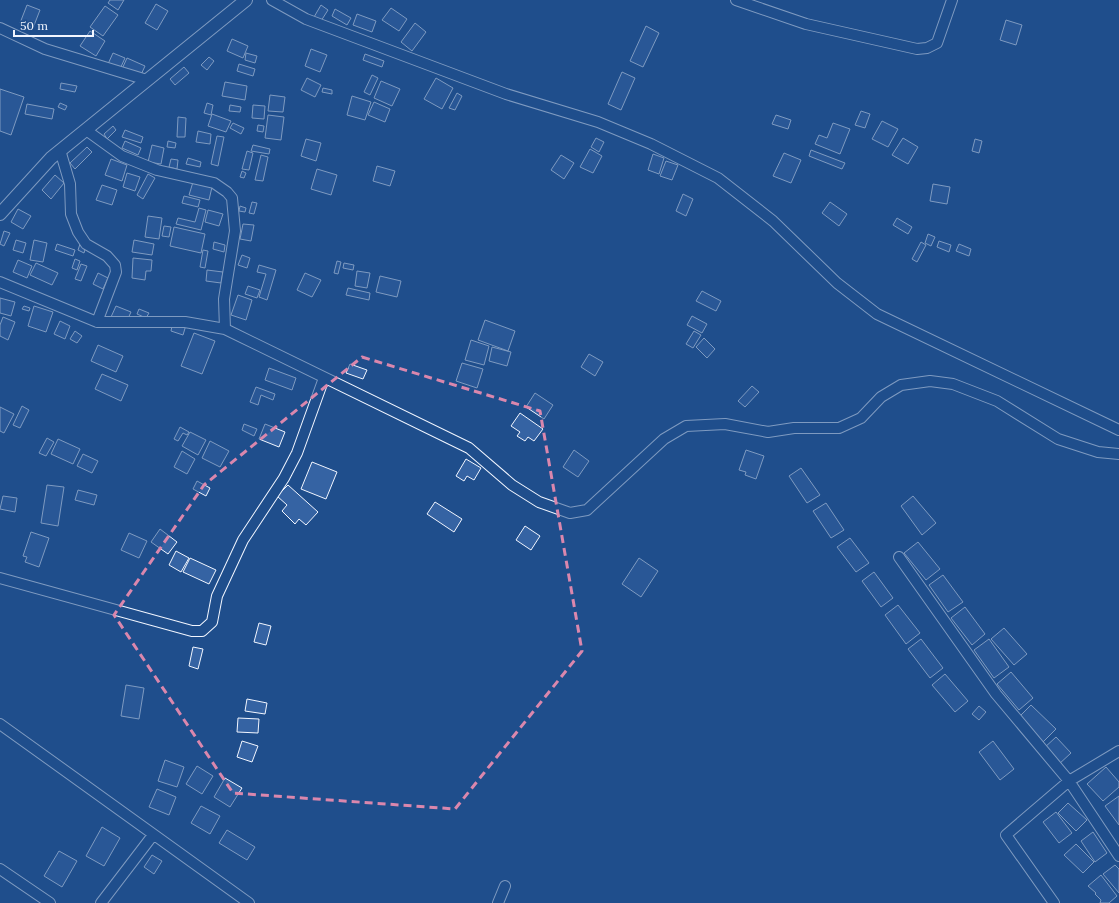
<svg xmlns="http://www.w3.org/2000/svg" width="1119" height="903" viewBox="0 0 1119 903" font-family="Lora,serif">
	<rect width="100%" height="100%" fill="#1f4e8c"/>
	<path fill="#3563a3" stroke="#f2f6ff" d="M110 0H124L118 10 108 3Z
		M156 4 168 11 157 30 145 23Z
		M27 5 40 10 33 28 20 23Z
		M321 5 328 10 321 21 314 17Z
		M105 6 118 15 103 36 90 27Z
		M391 8 407 19 399 31 382 20Z
		M335 9 351 18 347 25 332 16Z
		M357 14 376 21 372 32 353 25Z
		M1006 20 1022 25 1016 45 1000 40Z
		M415 23 426 32 412 51 401 42Z
		M646 26 659 33 643 67 630 61Z
		M90 31 105 41 96 56 80 46Z
		M232 39 248 46 243 58 227 51Z
		M311 49 327 55 320 72 305 66Z
		M113 53 125 58 120 69 108 64Z
		M246 53 257 56 255 63 245 60Z
		M365 54 384 61 382 67 363 60Z
		M209 57 214 61 207 70 201 65Z
		M127 58 145 66 140 77 122 69Z
		M239 64 255 69 253 76 237 71Z
		M184 67 189 73 175 85 170 79Z
		M622 72 635 78 621 110 608 104Z
		M372 75 378 78 370 95 364 92Z
		M307 78 321 85 315 97 301 90Z
		M436 78 453 88 442 109 424 99Z
		M381 81 400 89 392 106 374 98Z
		M225 82 247 86 245 100 222 96Z
		M61 83 77 86 75 92 60 89Z
		M323 88 332 90V94L322 92Z
		M0 89 24 97 11 135 0 131Z
		M457 93 462 96 455 110 449 108Z
		M270 95 285 97 283 112 268 111Z
		M352 96 371 102 365 120 347 115Z
		M374 102 390 109 385 122 368 115Z
		M60 103 67 106 65 110 58 107Z
		M207 103 213 105 211 115 204 113Z
		M27 104 54 109 52 119 25 114Z
		M230 105 241 107 240 112 229 111Z
		M253 105 265 106 264 119 252 118Z
		M861 111 870 114 865 128 855 125Z
		M212 114 231 121 226 132 208 126Z
		M268 115 284 117 281 140 265 138Z
		M776 115 791 120 788 129 772 124Z
		M178 117 186 118 185 137H177Z
		M882 121 898 129 888 147 872 139Z
		M233 123 244 128 241 134 230 128Z
		M833 123 850 129 840 154 815 144 819 135 827 138Z
		M258 125 264 126 263 132 257 131Z
		M113 126 116 130 107 139 104 134Z
		M125 130 143 137 141 143 122 137Z
		M198 131 211 134 210 144 196 142Z
		M217 136 224 137 218 166 211 164Z
		M596 138 604 142 599 152 591 147Z
		M903 138 918 147 908 164 892 155Z
		M306 139 321 143 316 161 301 156Z
		M975 139 982 141 979 153 972 151Z
		M125 141 141 148 138 155 122 148Z
		M168 141 176 143 175 148 167 147Z
		M152 145 164 148 161 164 148 162Z
		M253 145 270 149 269 154 251 151Z
		M87 147 92 152 75 169 70 163Z
		M590 149 602 156 593 173 580 167Z
		M811 150 845 163 842 169 809 156Z
		M247 151 253 153 249 170 242 169Z
		M784 153 801 160 791 183 773 176Z
		M653 154 664 158 659 174 648 170Z
		M261 155 268 157 263 181 255 180Z
		M561 155 574 163 564 179 551 170Z
		M188 158 201 162 200 167 186 164Z
		M111 159 127 165 122 181 105 175Z
		M171 159 178 160 177 169 169 167Z
		M666 161 678 165 672 180 660 176Z
		M377 166 395 171 390 186 373 181Z
		M317 169 337 175 331 195 311 189Z
		M242 171 246 173 244 178 240 177Z
		M127 173 140 177 135 191 123 187Z
		M148 174 155 178 143 199 137 195Z
		M55 175 64 183 51 199 42 190Z
		M193 182 212 187 209 200 189 195Z
		M933 184 950 187 947 204 930 201Z
		M102 185 117 190 112 205 96 200Z
		M683 194 693 199 686 216 676 211Z
		M184 196 200 200 198 207 182 203Z
		M252 202 257 203 254 214 249 213Z
		M830 202 847 214 839 226 822 213Z
		M240 206 246 208 245 212 239 211Z
		M199 208 206 210 201 230 176 224 178 218 195 222Z
		M18 209 31 216 23 229 11 222Z
		M208 210 223 214 219 226 205 222Z
		M148 216 162 218 159 239 145 237Z
		M897 218 912 227 908 234 893 225Z
		M243 224 254 225 251 241 240 239Z
		M164 226 171 227 169 237 162 236Z
		M174 227 205 234 201 253 170 246Z
		M4 231 10 233 4 246 0 244Z
		M928 234 935 237 931 246 925 243Z
		M16 240 26 243 23 253 13 250Z
		M34 240 47 243 43 262 30 260Z
		M134 240 154 244 152 255 132 252Z
		M939 241 951 245 949 252 937 247Z
		M214 242 225 245 224 252 213 249Z
		M921 242 926 245 917 262 912 259Z
		M57 244 75 250 73 256 55 250Z
		M80 244 86 246 84 253 78 250Z
		M959 244 971 249 969 256 956 251Z
		M203 250 208 251 205 268 200 267Z
		M242 255 250 258 247 268 238 265Z
		M133 258 152 260 151 271H146L145 280 132 278Z
		M75 259 80 261 77 270 72 268Z
		M18 260 32 266 27 278 13 272Z
		M337 261 341 262 338 274 334 273Z
		M36 263 58 273 52 285 30 275Z
		M344 263 354 265 353 270 343 268Z
		M81 264 87 266 81 281 75 279Z
		M259 265 276 270 267 300 259 297 266 274 257 272Z
		M207 270 223 272 221 283 206 281Z
		M357 271 370 273 367 288 355 286Z
		M98 273 108 278 103 289 93 284Z
		M305 273 321 280 312 297 297 290Z
		M380 276 401 281 397 297 376 292Z
		M248 286 260 290 257 298 245 294Z
		M348 288 370 293 369 300 346 295Z
		M702 291 721 301 716 311 696 301Z
		M238 295 252 300 246 320 231 315Z
		M0 298 15 302 11 316 0 313Z
		M24 306 30 308 29 311 22 309Z
		M34 306 53 312 46 332 28 326Z
		M116 306 131 312 126 323 111 317Z
		M139 309 149 313 146 318 137 314Z
		M692 316 707 324 702 333 687 325Z
		M3 317 15 322 8 340 0 336V325Z
		M485 320 515 331 508 351 478 340Z
		M60 321 70 326 65 339 54 334Z
		M173 321 186 325 183 335 171 331Z
		M75 331 82 336 77 343 70 339Z
		M694 331 701 335 693 348 686 344Z
		M194 333 215 341 202 374 181 366Z
		M704 338 715 349 707 358 696 347Z
		M471 340 489 346 484 365 465 360Z
		M98 345 123 356 116 372 91 361Z
		M492 347 511 352 507 366 489 361Z
		M589 354 603 362 595 376 581 367Z
		M462 363 483 369 477 388 456 381Z
		M350 364 367 370 363 379 346 373Z
		M269 368 296 378 292 390 265 380Z
		M102 374 128 385 121 401 95 389Z
		M752 386 759 392 745 407 738 401Z
		M256 387 275 394 273 400 261 395 258 405 250 402Z
		M535 393 553 405 544 419 526 407Z
		M22 406 29 410 20 428 13 425Z
		M0 407 14 414 4 433 0 431Z
		M520 413 543 429 534 441 528 437 525 441 517 436 520 432 511 426Z
		M244 424 257 429 254 436 242 430Z
		M265 424 285 432 279 447 259 439Z
		M180 427 189 432 187 435 183 433 178 441 174 439Z
		M190 432 206 440 198 455 182 446Z
		M47 438 54 442 46 456 39 453Z
		M58 439 80 449 73 464 51 454Z
		M210 441 229 451 220 467 202 458Z
		M574 450 589 461 578 477 563 467Z
		M746 450 764 456 756 479 745 475 746 472 739 470Z
		M182 451 195 459 187 474 174 467Z
		M83 454 98 461 92 473 77 466Z
		M466 459 481 468 474 480 467 476 464 481 456 476Z
		M312 462 337 472 326 499 301 489Z
		M801 468 820 495 807 503 789 476Z
		M197 481 210 488 206 496 193 489Z
		M47 485 64 487 58 526 41 523Z
		M288 485 318 512 306 525 299 519 295 524 282 511 287 505 277 496Z
		M78 490 97 495 94 505 75 500Z
		M3 496 17 498 15 512 0 509Z
		M913 496 936 523 922 535 901 506Z
		M435 502 462 519 454 532 427 514Z
		M826 503 844 530 831 538 813 511Z
		M525 526 540 536 531 550 516 540Z
		M160 529 177 542 168 554 151 542Z
		M31 532 49 538 39 567 25 562 27 557 23 556Z
		M129 533 147 541 139 558 121 550Z
		M850 538 869 563 856 572 837 547Z
		M918 542 940 569 926 580 904 553Z
		M176 551 189 558 181 572 169 565Z
		M190 558 216 570 209 584 183 572Z
		M639 558 658 571 641 597 622 584Z
		M874 572 893 598 881 607 862 581Z
		M943 575 963 602 948 612 929 585Z
		M898 605 920 633 906 644 885 615Z
		M965 607 985 634 972 645 951 618Z
		M259 623 271 626 266 645 254 642Z
		M1004 628 1027 654 1014 665 991 639Z
		M921 639 943 668 930 678 908 649Z
		M989 639 1009 667 994 678 974 650Z
		M193 647 203 649 198 669 189 666Z
		M1011 672 1033 698 1019 710 997 684Z
		M945 674 968 701 955 712 932 685Z
		M126 685 144 688 139 719 121 716Z
		M247 699 267 703 265 714 245 711Z
		M1031 705 1056 729 1043 742 1018 718Z
		M979 706 986 712 979 720 972 714Z
		M238 718 259 719 258 733 237 732Z
		M1056 737 1071 753 1058 765 1043 749Z
		M242 741 258 746 252 762 237 757Z
		M993 741 1014 769 1000 780 979 752Z
		M165 760 184 767 177 787 158 781Z
		M197 766 213 776 202 794 186 784Z
		M1106 767 1119 782V787L1103 801 1087 784Z
		M225 778 242 788 230 807 214 797Z
		M157 789 176 797 169 815 149 807Z
		M1119 796V825L1105 806Z
		M1068 803 1087 820 1076 831 1058 813Z
		M201 806 220 816 210 834 191 823Z
		M1056 812 1072 833 1059 843 1043 822Z
		M102 827 120 838 104 866 86 856Z
		M227 830 255 847 247 860 219 843Z
		M1093 832 1107 853 1095 862 1081 841Z
		M1076 844 1094 862 1083 873 1064 855Z
		M59 851 77 861 62 887 44 876Z
		M152 855 162 861 154 874 144 867Z
		M1115 865 1119 869V893L1103 874Z
		M1101 875 1117 896 1109 903H1100L1101 900 1095 894 1096 893 1088 886Z"/>
	<g fill="none" stroke-linecap="round" stroke-linejoin="round">
		<g stroke="#f2f6ff" stroke-width="12">
			<path id="minor" d="M272 0 306 19 506 94 598 122 651 144 718 178 773 221 837 283 877 314 1119 430
				M736 0 806 24 917 49 927 48 937 43 952 0
				M0 28 45 49 147 80
				M86 130 122 156 157 170 214 183 227 192 232 198 235 231 224 299 225 329
				M60 150 70 184 71 214 78 232 86 244 107 256 115 265 116 272 97 322
				M0 282 97 322H185L225 329 469 448 512 485 539 502 570 513 587 510 664 439 686 426 725 424 768 432 794 428H839L861 418 881 397 901 385 930 381 953 384 997 401 1058 439 1098 452 1119 454
				M899 557 996 694 1069 781 1119 856
				M0 578 192 631H202L212 622 217 596 243 540 284 478 297 453 324 378
				M0 724 249 903
				M0 869 50 903
				M101 903 153 835
				M498 903 505 886
				M1054 903 1006 835 1069 781 1119 751"/>
		</g>
		<g stroke="#f2f6ff" stroke-width="14">
			<path id="tertiary" d="M0 214 51 158 246 0"/>
		</g>
		<use href="#minor" stroke="#1f4e8c" stroke-width="10"/>
		<use href="#tertiary" stroke="#1f4e8c" stroke-width="12"/>
	</g>
	<path d="M0 0H1119V903H0ZM362 357 540 411 582 651 455 809 233 793 114 615 204 485Z" fill="#1f4e8c" fill-opacity=".55" fill-rule="evenodd"/>
	<path fill="none" stroke="#da87ad" stroke-width="3" stroke-dasharray="8 5" stroke-linejoin="round" d="M362 357 540 411 582 651 455 809 233 793 114 615 204 485Z"/>
	<path d="M14 30v6h79v-6" fill="none" stroke="#f2f6ff" stroke-width="2"/>
	<text x="20" y="30" font-size="12" fill="#f2f6ff" stroke="#1f4e8c" stroke-width="3" paint-order="stroke">50 m</text>
</svg>
